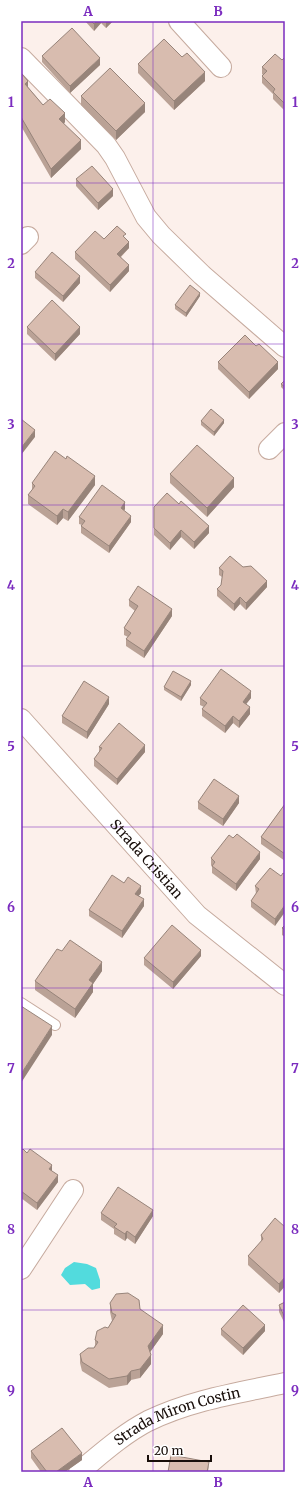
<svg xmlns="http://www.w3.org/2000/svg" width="306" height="1493" viewBox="0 0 306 1493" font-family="Merriweather,serif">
	<rect width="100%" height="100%" fill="#fcf0eb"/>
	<path fill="#52dbdd" d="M74 1262 87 1264 96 1268 100 1280V1288L92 1290 85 1284 70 1285 61 1275 65 1268Z"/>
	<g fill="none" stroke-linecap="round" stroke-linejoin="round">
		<g stroke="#c6aa9e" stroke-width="12">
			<path id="lane" d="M21 1003 55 1025"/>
		</g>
		<g stroke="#c6aa9e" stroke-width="22">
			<g id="street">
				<path d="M179 21 221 67"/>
				<path d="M21 58 106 145 115 158 146 217 161 235 202 275 285 347"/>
				<path d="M21 244 28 237"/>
				<path d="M269 449 285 433"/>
				<path id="s1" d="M21 719 197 915 285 985"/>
				<path d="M21 1269 73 1190"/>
				<path id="s2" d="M79 1472C101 1454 123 1434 148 1421 191 1400 238 1393 285 1383"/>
			</g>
		</g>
		<use href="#lane" stroke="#fff" stroke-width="10"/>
		<use href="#street" stroke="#fff" stroke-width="20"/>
	</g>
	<path fill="#baa296" d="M85 21H113L106 28 101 23 94 31Z
		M42 56 100 65 70 93 42 62Z
		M182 57 205 81 174 110 138 73V64Z
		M285 57V111L273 99V94L262 83V76L263 75 262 74V67L282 60Z
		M21 73 28 87 43 105 65 122 64 124 81 149 51 178 21 126Z
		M81 96 145 112 116 140 81 105Z
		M76 179 113 196 98 210 76 186Z
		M104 239H126L129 248 121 257 129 271 110 292 75 259V252Z
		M35 272 80 283 63 302 35 278Z
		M200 296 186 317 175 309V305Z
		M27 327 80 334 55 361 27 334Z
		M218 362 278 369 249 399 218 369Z
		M285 380V391L281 387V384Z
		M201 421 224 423 214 436 201 425Z
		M170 474 234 487 207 517 170 483Z
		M32 483 95 485 68 521 63 518 57 525 28 504V495L32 490Z
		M154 507 209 533 194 549 181 537 170 550 154 535Z
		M125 509 124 511 131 522 109 553 81 533V526L82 525 79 524V517Z
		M243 567 267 587 246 610 240 604 234 611 217 596V589L221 585 222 577 219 575V568Z
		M129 600 172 616 144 658 126 646V639L128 637 124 635V628L135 611 129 606Z
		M191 685 181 701 164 690V687Z
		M200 698H251L246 704 250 714 239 728 233 723 225 733 202 716V709L204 707 200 705Z
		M109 704 87 739 62 723V716Z
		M99 747 145 752 117 785 94 766V759L99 753Z
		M198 802 239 803 223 826 198 809Z
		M285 804V861L261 844V837Z
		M211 858 260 859 236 891 212 873V867L211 865Z
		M281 876 275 926 251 907V901L256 894 255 886Z
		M124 883 141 893 138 896 144 906 122 938 89 916V910Z
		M285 925V937L282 935V928Z
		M201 956 173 989 144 965V958Z
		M102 971 93 984V992L75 1018 35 990V981Z
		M21 1151 52 1171 58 1182 37 1210 21 1198Z
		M101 1213 153 1216 135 1244 127 1238 125 1241 114 1234V1229L101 1220Z
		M285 1227V1286L279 1293 248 1265V1256L261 1242V1235Z
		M285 1302V1324L279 1312V1305Z
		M110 1303 140 1309 163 1334 150 1352 151 1364 140 1378 131 1380 127 1385 109 1388 82 1371 80 1363V1354L94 1348 95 1345V1340L108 1328 112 1321 110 1312Z
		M221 1329 265 1331 243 1355 221 1335Z
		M31 1451 82 1460 65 1472H41L31 1458Z"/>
	<path fill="#97847a" d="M97 21H101V23L94 31V24Z
		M106 21H113L106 28Z
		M100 58V65L70 93V86Z
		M205 72V81L174 110V101Z
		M28 81V90L25 84Z
		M145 103V112L116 140V131Z
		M65 113V122L59 128V119Z
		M81 140V149L51 178V169Z
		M113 189V196L98 210V203Z
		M129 242V248L117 260V254Z
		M129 265V271L110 292V285Z
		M80 276V283L63 302V296Z
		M200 293V296L186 317V313Z
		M80 327V334L55 361V354Z
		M278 362V369L249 399V392Z
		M224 420V423L214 436V432Z
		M35 430V437L21 455V448Z
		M95 476V485L68 521V512Z
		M234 478V487L207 517V508Z
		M125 502V509L121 515V508Z
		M63 509V518L57 525V516Z
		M131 516V522L109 553V546Z
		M209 526V533L194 549V542Z
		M181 530V537L170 550V543Z
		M267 581V587L246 610V603Z
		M240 597V604L234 611V604Z
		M172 609V616L144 658V651Z
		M191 681V685L181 701V697Z
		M251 691V698L243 708V702Z
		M109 697V704L87 739V732Z
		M250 707V714L239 728V721Z
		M233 716V723L225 733V726Z
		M145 745V752L117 785V779Z
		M239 796V803L223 826V819Z
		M260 852V859L236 891V884Z
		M141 886V893L135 901V894Z
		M144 899V906L122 938V931Z
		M285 905V912L275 926V919Z
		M201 950V956L173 989V982Z
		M102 962V971L93 984V992L75 1018V1009L89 980Z
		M52 1026V1035L21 1083V1074Z
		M52 1165V1172L49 1169Z
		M58 1175V1182L37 1210V1203Z
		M153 1210V1216L135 1244V1237Z
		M127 1231V1238L125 1241V1234Z
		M285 1277V1286L279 1293V1284Z
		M163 1325V1334L148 1355V1346Z
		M265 1325V1331L243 1355V1348Z
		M151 1355V1364L140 1378V1369Z
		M131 1371V1380L127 1385V1376Z
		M82 1453V1460L65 1472H56Z
		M209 1462 208 1472H207Z"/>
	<path fill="#d8bcaf" stroke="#97847a" d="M91 21H97L94 24Z
		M72 28 100 58 70 86 42 56Z
		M164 39 182 57 187 53 205 72 174 101 138 64Z
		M275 54 282 60 285 57V104L273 92 275 89 262 76 267 71 262 67Z
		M110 68 145 103 116 131 81 96Z
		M21 73 28 81 25 84 43 105 50 99 65 113 59 119 81 140 51 169 21 117Z
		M92 166 113 189 98 203 76 179Z
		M117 226 126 234 123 236 129 242 117 254 129 265 110 285 75 252 95 231 104 239Z
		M52 252 80 276 63 296 35 272Z
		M190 285 200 293 186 313 175 305Z
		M52 300 80 327 55 354 27 327Z
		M245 335 256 346 259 344 278 362 249 392 218 362Z
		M285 380V387L281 384Z
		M211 409 224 420 214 432 201 421Z
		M21 419 35 430 21 448Z
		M197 445 234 478 207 508 170 474Z
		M55 451 66 459 67 456 95 476 68 512 63 509 57 516 28 495 35 486 32 483Z
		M102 485 125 502 121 508 131 516 109 546 81 526 85 521 79 517Z
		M167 493 179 504 181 501 209 526 194 542 181 530 170 543 154 528V507Z
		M230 556 243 567 251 566 267 581 246 603 240 597 234 604 217 589 221 585 223 571 219 568Z
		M138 586 172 609 144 651 126 639 131 633 124 628 138 606 129 600Z
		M221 669 251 691 243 702 250 707 239 721 233 716 225 726 202 709 207 703 200 698Z
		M173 671 191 681 181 697 164 687Z
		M84 681 109 697 87 732 62 716Z
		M119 723 145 745 117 779 94 759 102 748 99 747Z
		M214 779 239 796 223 819 198 802Z
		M285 804V854L261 837Z
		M237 834 260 852 236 884 212 866 215 862 211 858 229 835 233 838Z
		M270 868 281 876 283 873 285 874V905L275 919 251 901 259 889 255 886Z
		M112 875 124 883 128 877 141 886 135 894 144 899 122 931 89 910Z
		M172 925 201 950 173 982 144 958Z
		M285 925V930L282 928Z
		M70 940 102 962 89 980 93 983 75 1009 35 981 57 949 62 951Z
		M21 1006 52 1026 21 1074Z
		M23 1149 27 1153 30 1149 52 1165 49 1169 58 1175 37 1203 21 1191V1151Z
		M118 1187 153 1210 135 1237 127 1231 125 1234 114 1227 117 1224 101 1213Z
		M275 1218 285 1227V1277L279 1284 248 1256 263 1239 261 1235Z
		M128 1293 139 1300 140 1309 163 1325 148 1346 151 1355 140 1369 131 1371 127 1376 109 1379 82 1362 80 1354 88 1348H94L98 1342 95 1340 97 1331 105 1327 108 1328 116 1315 112 1313 110 1303 116 1294Z
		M285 1302V1318L279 1305Z
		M243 1305 265 1325 243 1348 221 1329Z
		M62 1428 82 1453 56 1472H47L31 1451Z
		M171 1455 209 1462 207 1472H168Z"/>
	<path fill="none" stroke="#7b2cbf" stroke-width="1" stroke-opacity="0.55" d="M153 21V1472M21 183H285M21 344H285M21 505H285M21 666H285M21 827H285M21 988H285M21 1149H285M21 1310H285"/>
	<g text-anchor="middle" stroke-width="4" stroke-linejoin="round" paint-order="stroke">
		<g font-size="14" fill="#180e0a" stroke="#fff">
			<text dy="5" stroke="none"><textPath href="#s1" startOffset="188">Strada Cristian</textPath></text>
			<text dy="5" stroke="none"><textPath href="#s2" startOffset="115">Strada Miron Costin</textPath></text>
		</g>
	</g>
	<rect width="306" height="1493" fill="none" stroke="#ffffff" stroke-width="44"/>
	<path d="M148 1455v6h63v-6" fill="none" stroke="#180e0a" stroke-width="2"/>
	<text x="154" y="1455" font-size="12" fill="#180e0a" stroke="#ffffff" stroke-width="3" paint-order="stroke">20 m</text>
	<rect x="22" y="22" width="262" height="1449" fill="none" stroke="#7b2cbf" stroke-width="1.5"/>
	<g font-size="13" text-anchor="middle" font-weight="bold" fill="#7b2cbf">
		<text x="88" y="16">A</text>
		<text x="218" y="16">B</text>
		<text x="11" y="107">1</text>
		<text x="295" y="107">1</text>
		<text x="11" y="268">2</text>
		<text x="295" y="268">2</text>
		<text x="11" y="429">3</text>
		<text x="295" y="429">3</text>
		<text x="11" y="590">4</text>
		<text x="295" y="590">4</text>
		<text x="11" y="751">5</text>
		<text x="295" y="751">5</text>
		<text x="11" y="912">6</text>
		<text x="295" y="912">6</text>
		<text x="11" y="1073">7</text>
		<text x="295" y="1073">7</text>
		<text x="11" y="1234">8</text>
		<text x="295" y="1234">8</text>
		<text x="11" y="1395">9</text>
		<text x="295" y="1395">9</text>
		<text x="88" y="1487">A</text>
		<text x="218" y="1487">B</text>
	</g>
</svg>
